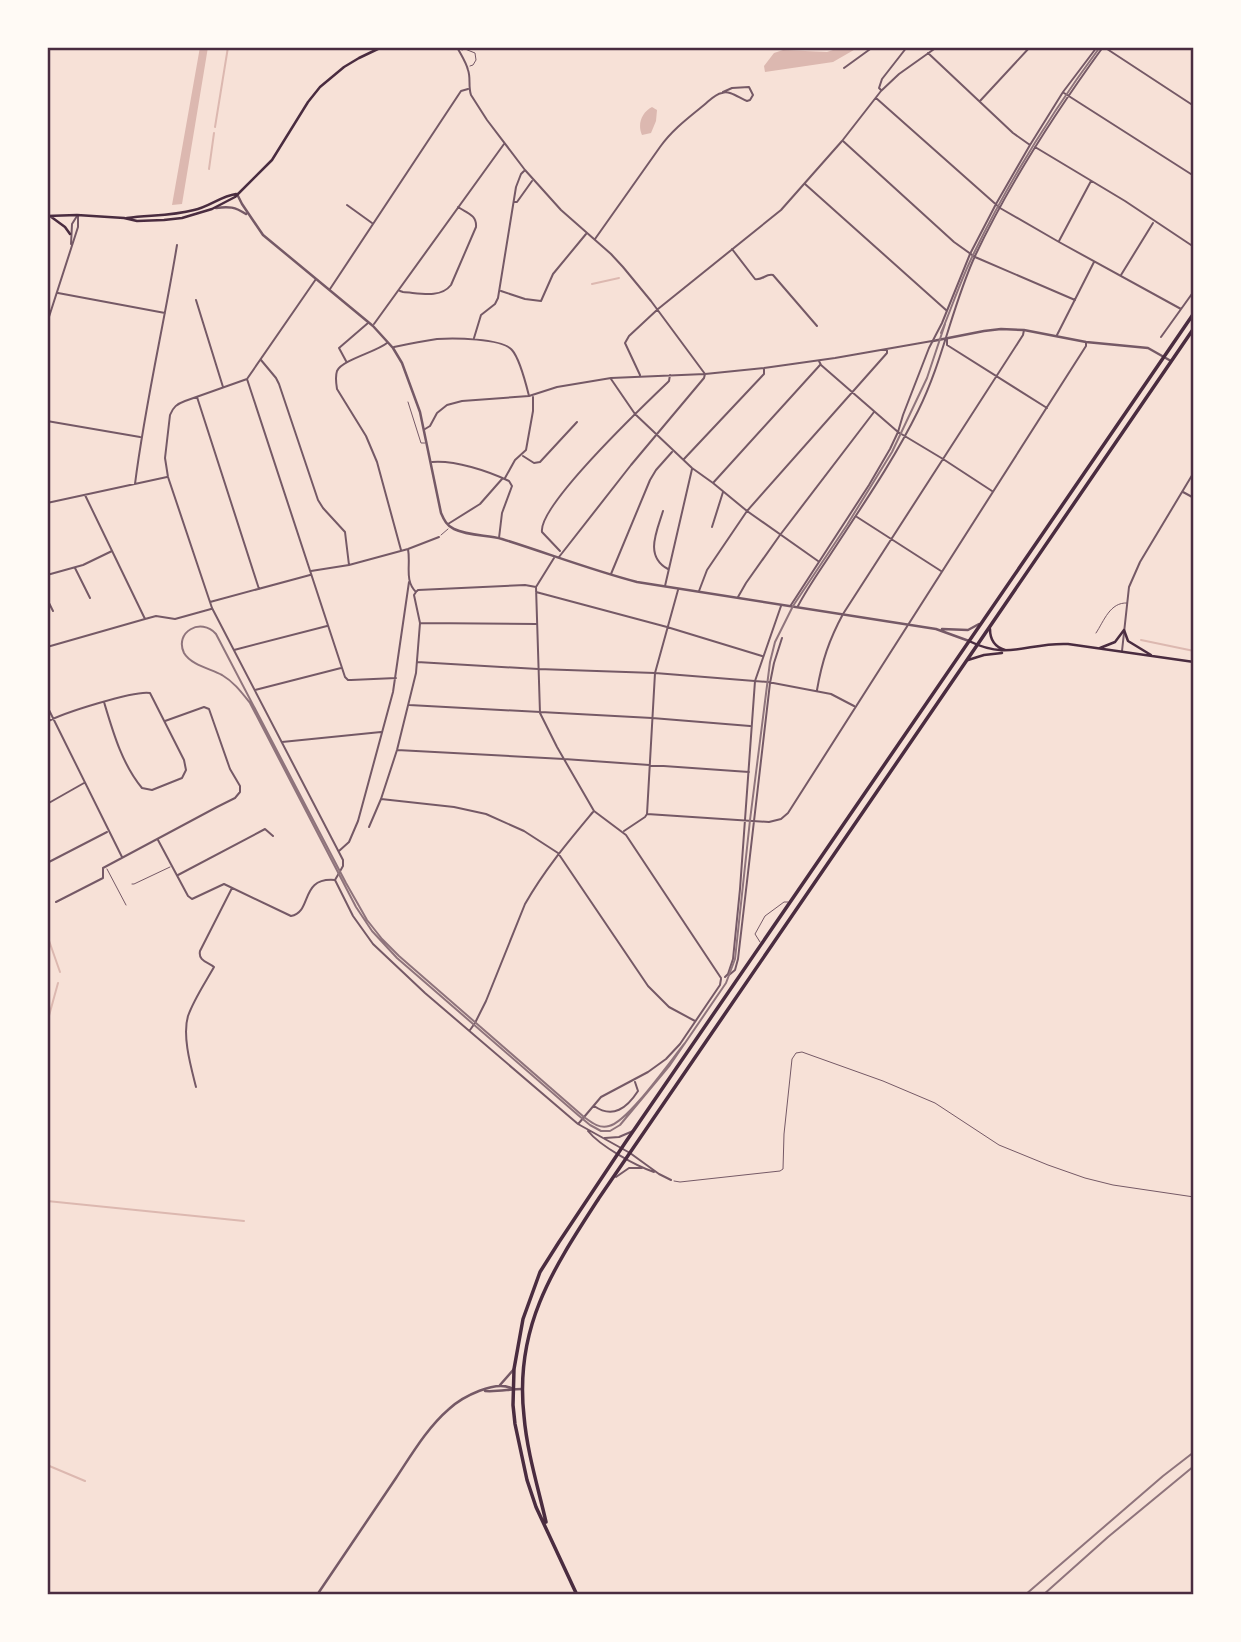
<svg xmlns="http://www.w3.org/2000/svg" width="1241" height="1642" viewBox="0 0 1241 1642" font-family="'Libre Baskerville',serif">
	<rect width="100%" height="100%" fill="#f7e1d7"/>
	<path fill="#dcb8b0" d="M200 47H208L182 204 172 205Z
		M842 47H859L833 62 765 72 764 66 774 53 783 50 827 52Z
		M652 107 657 110 656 121 651 133 642 135C637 124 642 112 652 107Z"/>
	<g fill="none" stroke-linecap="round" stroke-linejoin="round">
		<path stroke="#dcb8b0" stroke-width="2" d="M215 127 228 47
			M209 169 214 133
			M592 284 619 278
			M1141 640 1194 651
			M47 935 60 972
			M47 1023 58 983
			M47 1201 244 1221
			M47 1465 85 1481"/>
		<path stroke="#755966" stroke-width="1" d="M462 50 465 49 475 53 476 60 473 65 470 66
			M408 402 421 443H425
			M441 535 448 529
			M1096 633C1104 621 1110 602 1127 603
			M107 869 126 905
			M132 884H134L170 867
			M760 942 755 934 765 916 784 902H788
			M674 1181 680 1182 780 1171 783 1169 784 1134 792 1059 796 1053 802 1052 883 1081 935 1103 999 1145 1048 1165 1085 1178 1113 1185 1194 1197"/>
		<path stroke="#755966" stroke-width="2" d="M457 47C461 55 466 62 468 70 471 78 468 86 471 95L487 120 525 170 561 210 611 254 623 267 651 301 705 374 704 378 631 465 559 557
			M1104 47 1194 106
			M928 53 1013 133 1030 145
			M844 68 873 47
			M881 90 879 88 882 79 907 47
			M1064 93 1194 176
			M876 98 1000 208 1059 242 1181 309
			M980 101 1030 47
			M843 141 954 242 975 257 1075 300
			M1035 147 1125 201 1194 247
			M805 184 946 310
			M514 202H517L532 181
			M347 205 372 223
			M595 239 660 147C672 130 688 118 704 105 709 101 715 94 722 93 730 90 739 98 747 101L750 100 753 95 749 87 732 88 723 92
			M1059 241 1091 181
			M71 244 72 224 77 216
			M732 249 755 279C762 281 766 273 773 275L817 326
			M1121 275 1153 223
			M316 279 247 379 185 401C177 404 173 407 170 415L165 458 168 477 212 608 343 860V866L335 880
			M330 289 461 91 468 89
			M400 291 403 292C419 293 440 299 451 285L476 227C477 215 467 213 458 207
			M501 291 525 299 541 301 553 274 586 234
			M58 293 165 313
			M196 300 223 387
			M47 323 78 227V216
			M374 324 504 144
			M1057 335 1094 262
			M1161 337 1194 291
			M474 338 481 315 495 304 498 298 516 187 521 174 524 171
			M947 339V345L1047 408
			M387 343C376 352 342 360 337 371 335 377 336 383 337 389L366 436 377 462 401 550
			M394 347C408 344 423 341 437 339 453 338 502 338 512 350 520 359 526 384 529 396L557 387 611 378 705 374 764 368 835 358 932 341
			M261 360 276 378 279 384 318 500 323 508 345 532 349 565
			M346 361 339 348 368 323
			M819 361 821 365 898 432 943 459 992 491
			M640 375 625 343 629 336 658 309 781 210 842 141 881 91 899 74 937 47
			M247 379 345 677 348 680H351L396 678
			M611 379 635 414 692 468 713 483 747 511 818 561
			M197 397 259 589
			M47 421 140 437
			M425 429 430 426 437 413 447 405 462 401 529 396
			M523 456 534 463 540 462 577 422
			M684 459 764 374V368
			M432 462C455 460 488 471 509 481L512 486 502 513 499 538
			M505 478 515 460 526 450 533 411V397
			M713 483 820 365
			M135 484C145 404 164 325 177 245
			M1183 492 1194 498
			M85 495 145 619
			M47 503 167 477
			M663 511C657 531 644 556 668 569
			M857 517 941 571
			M448 524 480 504 502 479
			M712 527 723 492
			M560 551 542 532C538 506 646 403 669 381L670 375
			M554 558 536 587 540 713 557 747 594 811 626 835 721 978
			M75 568 90 598
			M311 571 349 565 408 549 439 537
			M611 574 650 480 656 470 672 452
			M47 575 83 565 112 551
			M665 586 692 469
			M417 591 418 590 525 585 536 587
			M699 591 707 570 747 511 887 353V349
			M536 592 667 627 762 656
			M738 597 746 583 780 535 874 412
			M47 599 53 611
			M210 602 310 575
			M791 605 869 485 890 449 898 432 903 415 929 348 942 323 970 254 996 204 1030 145 1063 92 1097 47
			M798 606C808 587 821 569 832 552 862 506 894 460 918 411 943 361 952 306 975 256 1010 182 1055 113 1103 47
			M420 623 536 624
			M47 647 145 619 156 616 175 619 211 609
			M234 650 327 626
			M1122 651 1129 587 1140 562 1194 472
			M417 662 538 669 655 673 768 682 831 694 854 706
			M255 690 341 668
			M817 690C822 661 829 640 843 614L1023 335 1024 330
			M409 705 652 718 750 726
			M47 706 122 857
			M47 722C62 713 136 690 150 693L184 760 186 770 182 778 152 790 142 788C122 764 113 732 104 702
			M282 742 381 732
			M397 750 564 759 749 772
			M381 799 454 807 486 814 524 831 558 853 648 986 669 1007 695 1021
			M47 804 84 783
			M647 814 769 822 781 819 788 813 1086 346V342
			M369 827 381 799 397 750 416 673 420 623 414 595 416 592C404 580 411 565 408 549
			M624 831 645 817 647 814 655 673 678 590
			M158 840 188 896 192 899 224 884 291 916C313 912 299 877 335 880
			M339 851 349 842 358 821 393 692 409 582
			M47 863 107 832
			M178 875 265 829 273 836
			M335 880 353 916 373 944 425 993 578 1124 630 1153 659 1174
			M56 902 103 878V868L217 807 235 798 240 792V786L230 769 209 709 204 707 165 721
			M729 975 735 970 738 959 770 683 774 663 782 638
			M725 977 728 974 733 959 740 889 755 681 781 606
			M470 1030 475 1023 486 1001 525 904C545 869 568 842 593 812
			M196 1087C191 1067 182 1036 188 1016 194 999 205 983 214 967 208 962 198 961 200 951L232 888
			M594 1106C613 1119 627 1108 638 1091L635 1082
			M579 1123 601 1097 648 1072 666 1059 680 1044 720 985 721 979
			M588 1131C600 1146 636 1166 654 1172
			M605 1138 619 1137 633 1131
			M659 1174 671 1180
			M616 1177 629 1168H642"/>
		<path stroke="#755966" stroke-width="2.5" d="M237 194 242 204 263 235 373 326 393 348 402 363 420 412 441 513C444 520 447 526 454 529 469 536 487 535 502 539 547 553 591 570 637 582L936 629 969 641
			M216 208C229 206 235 207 246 214
			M933 341 984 331 1001 329 1024 330 1086 342 1148 348 1171 361
			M942 629 968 630 979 624
			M500 1385 514 1369
			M485 1391C498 1392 510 1389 522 1389
			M317 1595C343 1556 370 1517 396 1478 412 1454 427 1428 449 1409 462 1397 496 1379 513 1389"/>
		<path stroke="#4a2c40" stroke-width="2.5" d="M47 216 77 215 124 218 137 221 164 220 182 218 212 209 235 197 272 160 308 102 320 87 344 67 359 58 382 47
			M50 216 65 227 70 234
			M127 218C150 215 172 216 194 210 209 207 221 196 236 194
			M990 629C990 640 995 647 1005 650
			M1124 630 1128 641 1151 655
			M969 641C1009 661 1028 642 1068 644L1194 662
			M1100 648 1115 642 1124 630
			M968 660 984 655 1002 653"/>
		<path stroke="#4a2c40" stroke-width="3.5" d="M546 1522C538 1487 527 1452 524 1416 514 1327 553 1269 599 1198L1194 328
			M577 1595 536 1507 527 1480 515 1424 513 1405 514 1369 523 1319 540 1272 559 1242 625 1143 1194 313"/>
		<path stroke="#8f747c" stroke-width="2" d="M941 333C952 307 961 279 974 253 1009 181 1052 112 1100 47
			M685 1043C671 1060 628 1122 609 1126 599 1129 591 1122 584 1117L399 956 382 939 367 920 346 883 216 634C201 617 174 632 184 653 191 665 211 669 222 675 234 682 242 693 250 703L356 907 372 931 397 958 578 1115 590 1125 601 1131H610L620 1125 670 1065 726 983 735 959 750 820 770 662 775 642 793 606 847 525 892 452 927 378 945 324"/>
		<path stroke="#8f747c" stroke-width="2" d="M1025 1595 1163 1476 1194 1452
			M1043 1595 1108 1537 1194 1466"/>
	</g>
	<rect width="1241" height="1642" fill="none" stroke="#fffaf5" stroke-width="98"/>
	<rect x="49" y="49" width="1143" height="1544" fill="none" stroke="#4a2c40" stroke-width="2.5"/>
</svg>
